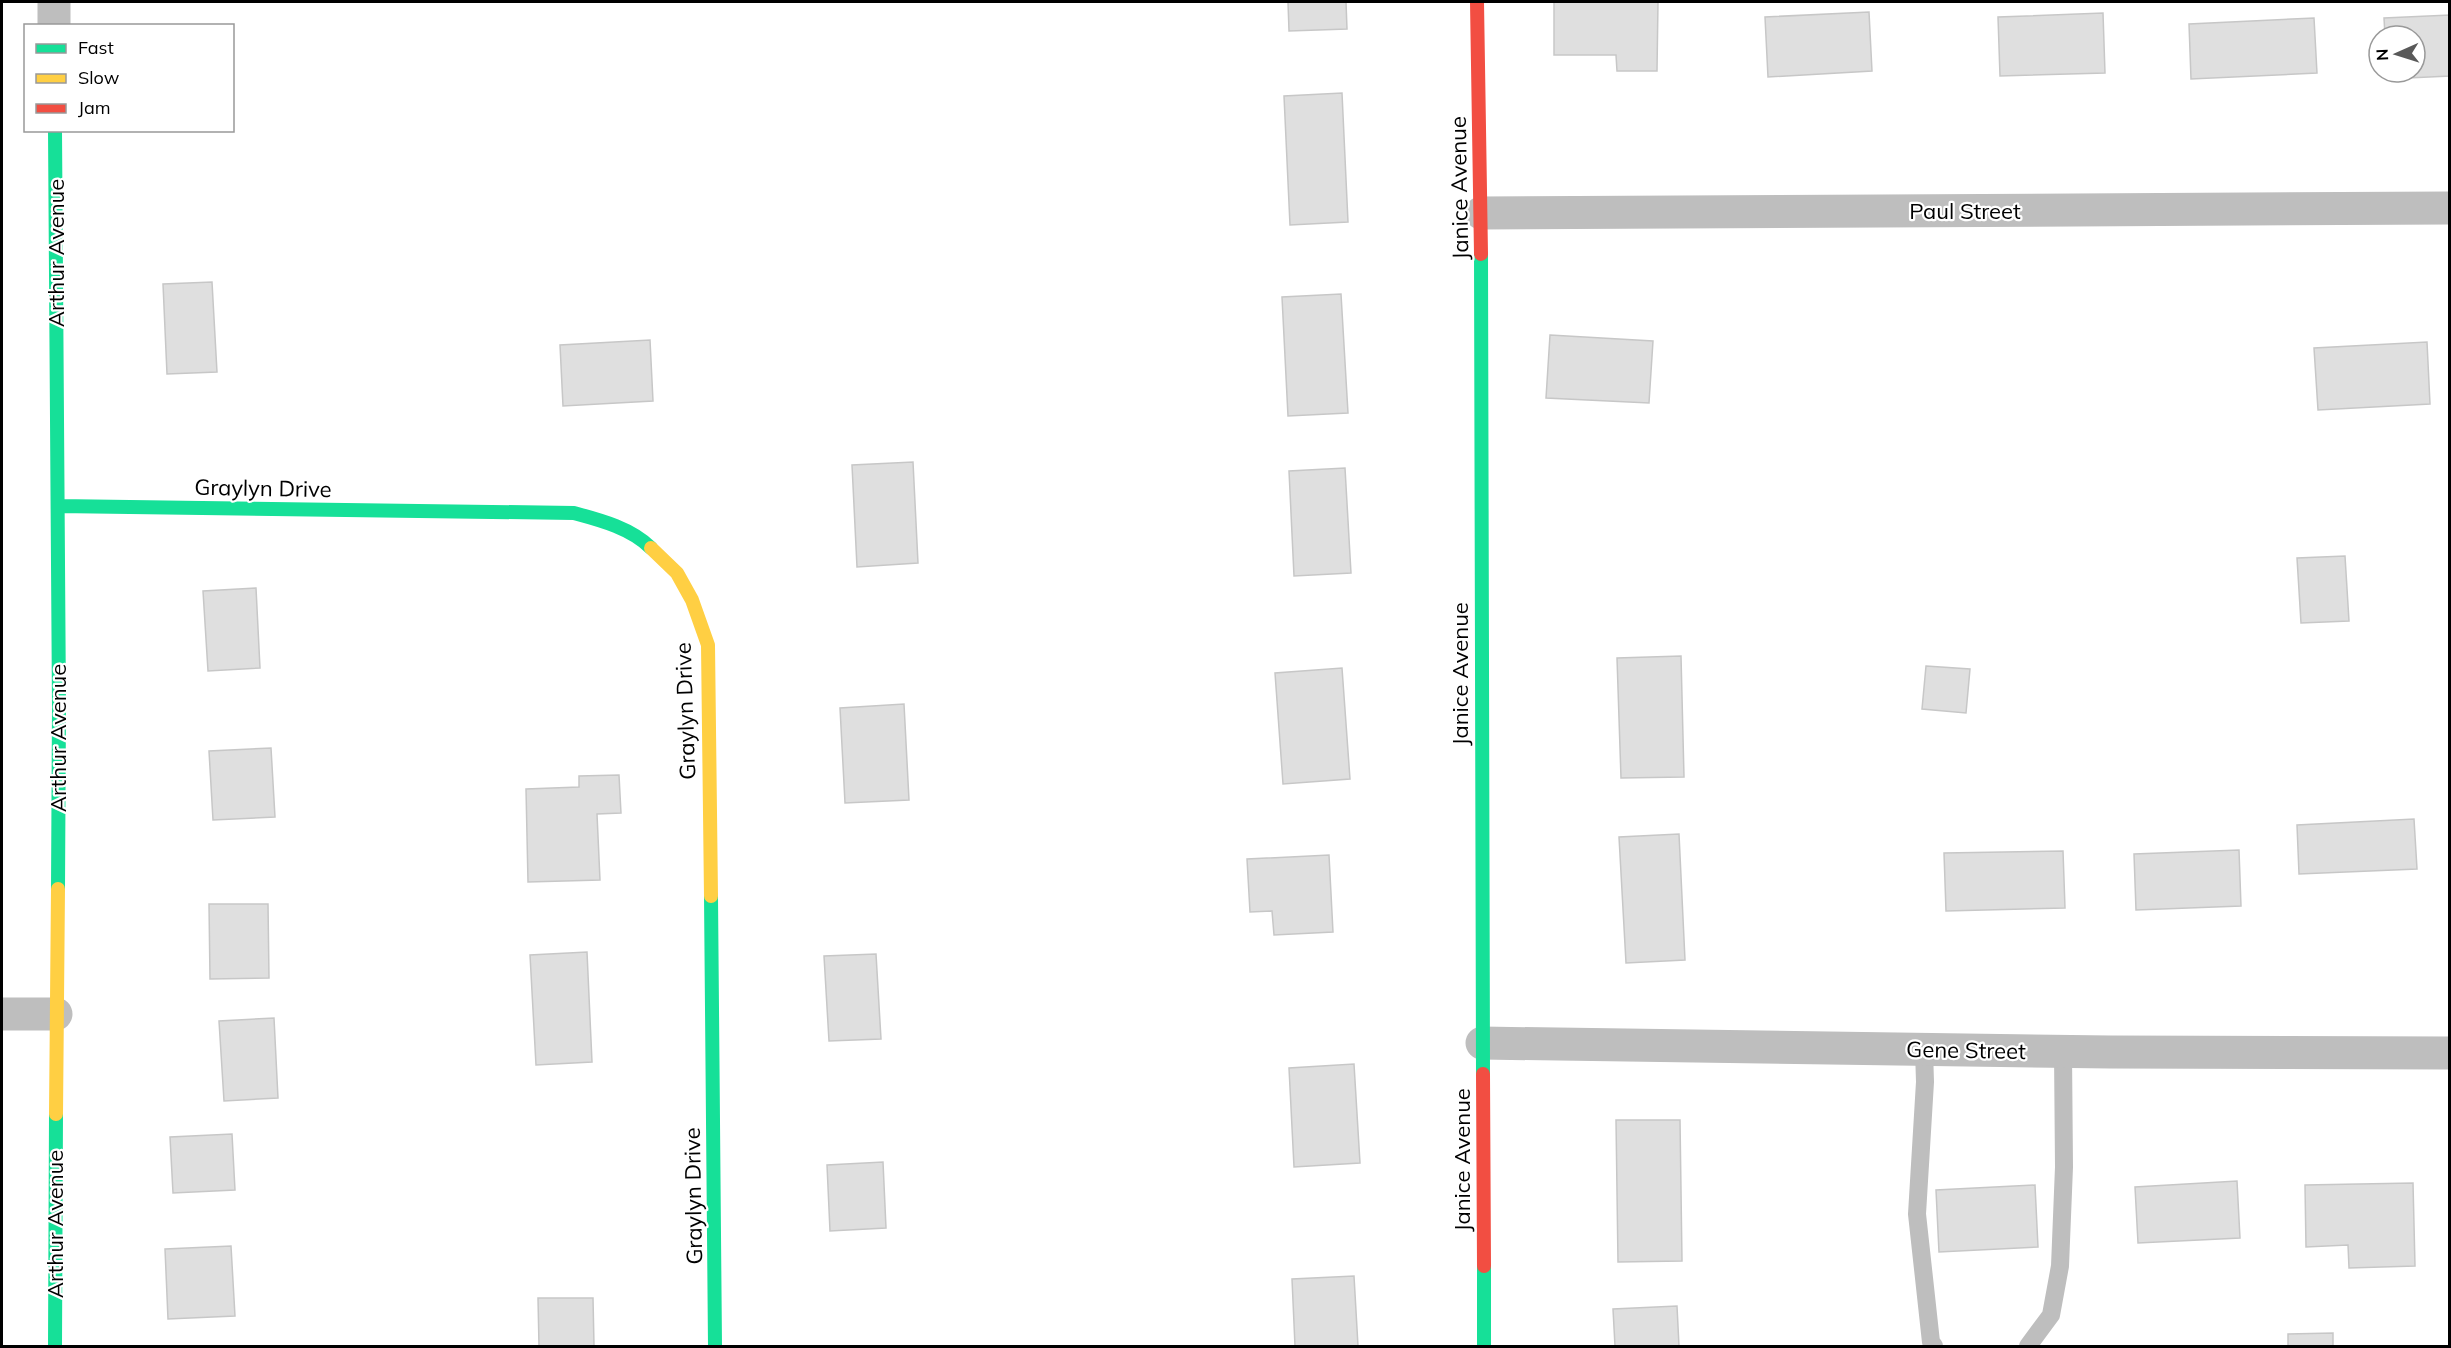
<svg xmlns="http://www.w3.org/2000/svg" width="2451" height="1348" viewBox="0 0 2451 1348" font-family="Mulish,sans-serif">
	<rect width="100%" height="100%" fill="#fff"/>
	<path fill="#dfdfdf" stroke="#c7c7c7" stroke-width="1.5" d="M1288 2H1346L1347 29 1289 31Z
		M1554 2H1658L1657 71H1617L1616 55H1554Z
		M1869 12 1872 71 1768 77 1765 17Z
		M2103 13 2105 73 2000 76 1998 17Z
		M2450 15V76L2387 79V72H2415V36H2385L2384 18Z
		M2314 18 2317 73 2191 79 2189 24Z
		M1342 93 1348 222 1290 225 1284 96Z
		M212 282 217 372 167 374 163 284Z
		M1341 294 1348 413 1288 416 1282 297Z
		M1550 335 1653 341 1649 403 1546 398Z
		M650 340 653 401 563 406 560 345Z
		M2427 342 2430 404 2318 410 2314 348Z
		M913 462 918 563 857 567 852 465Z
		M1345 468 1351 573 1294 576 1289 471Z
		M2345 556 2349 621 2301 623 2297 558Z
		M256 588 260 668 208 671 203 591Z
		M1681 656 1684 777 1621 778 1617 658Z
		M1926 666 1970 669 1966 713 1922 709Z
		M1342 668 1350 779 1283 784 1275 673Z
		M904 704 909 800 845 803 840 708Z
		M271 748 275 817 213 820 209 751Z
		M619 775 621 813 597 814 600 880 528 882 526 789 579 787V776Z
		M2414 819 2417 869 2299 874 2297 825Z
		M1679 834 1685 960 1626 963 1619 837Z
		M2239 850 2241 906 2136 910 2134 854Z
		M2063 851 2065 908 1946 911 1944 853Z
		M1329 855 1333 932 1274 935 1272 911 1250 912 1247 859Z
		M209 904H268L269 978 210 979Z
		M587 952 592 1062 536 1065 530 955Z
		M876 954 881 1039 829 1041 824 956Z
		M274 1018 278 1098 224 1101 219 1021Z
		M1354 1064 1360 1163 1294 1167 1289 1068Z
		M1616 1120H1680L1682 1261 1618 1262Z
		M232 1134 235 1190 173 1193 170 1137Z
		M883 1162 886 1228 830 1231 827 1165Z
		M2237 1181 2240 1238 2138 1243 2135 1187Z
		M2413 1183 2415 1266 2349 1268 2348 1245 2306 1247 2305 1185Z
		M2035 1185 2038 1247 1939 1252 1936 1190Z
		M231 1246 235 1316 168 1319 165 1249Z
		M1354 1276 1358 1346H1295L1292 1279Z
		M538 1298H593L594 1346H539Z
		M1677 1306 1679 1346H1615L1613 1309Z
		M2333 1333V1346H2288V1334Z"/>
	<g fill="none" stroke-linecap="round" stroke-linejoin="round">
		<path stroke="#bebebe" stroke-width="18" d="M1924 1050 1925 1082 1917 1214 1931 1342 1934 1346
			M2028 1346 2051 1315 2060 1266 2064 1167 2063 1052"/>
		<path stroke="#bebebe" stroke-width="33" d="M54 2V26
			M1481 213 2450 208
			M2 1014H56
			M1482 1043 2110 1052 2450 1053"/>
		<path stroke="#16e098" stroke-width="14" d="M55 130 59 707 58 889
			M1481 254 1483 1074
			M58 506 574 513C600 520 631 528 651 548
			M711 896 715 1346
			M1484 1266V1346
			M55 1346 56 1114"/>
		<path stroke="#ffcf43" stroke-width="14" d="M651 548 677 573 692 600 708 645 711 896
			M56 1114 58 889"/>
		<path stroke="#f24e42" stroke-width="14" d="M1477 2 1481 254
			M1483 1074 1484 1266"/>
	</g>
	<g text-anchor="middle" stroke-width="4.5" stroke-linejoin="round" paint-order="stroke">
		<g font-size="22" fill="#000" stroke="#fff">
			<text transform="translate(1459 188) rotate(-91)" y="8">Janice Avenue</text>
			<text x="1965" y="219">Paul Street</text>
			<text transform="translate(56 253) rotate(-90)" y="8">Arthur Avenue</text>
			<text transform="translate(263 488) rotate(1)" y="8">Graylyn Drive</text>
			<text transform="translate(1460 674) rotate(-90)" y="8">Janice Avenue</text>
			<text transform="translate(685 711) rotate(-92)" y="8">Graylyn Drive</text>
			<text transform="translate(58 738) rotate(-90)" y="8">Arthur Avenue</text>
			<text transform="translate(1966 1050) rotate(1)" y="8">Gene Street</text>
			<text transform="translate(1462 1160) rotate(-90)" y="8">Janice Avenue</text>
			<text transform="translate(693 1196) rotate(-91)" y="8">Graylyn Drive</text>
			<text transform="translate(55 1224) rotate(-90)" y="8">Arthur Avenue</text>
		</g>
	</g>
	<rect width="2451" height="1348" fill="none" stroke="#000000" stroke-width="6"/>
	<rect x="24" y="24" width="210" height="108" fill="#ffffff" stroke="#999999" stroke-width="1.5"/>
	<rect x="36" y="44" width="30" height="9" fill="#16e098" stroke="#999999" stroke-width="1.5"/>
	<text x="78" y="54" font-size="18" fill="#000000">Fast</text>
	<rect x="36" y="74" width="30" height="9" fill="#ffcf43" stroke="#999999" stroke-width="1.5"/>
	<text x="78" y="84" font-size="18" fill="#000000">Slow</text>
	<rect x="36" y="104" width="30" height="9" fill="#f24e42" stroke="#999999" stroke-width="1.5"/>
	<text x="78" y="114" font-size="18" fill="#000000">Jam</text>
	<g transform="translate(2397 54) rotate(267)"><circle r="28" fill="#ffffff" stroke="#999999" stroke-width="1.5"/>
	<path d="M0-4.5L10 22L0 15L-10 22Z" fill="#595959"/>
	<text y="-9" font-size="16" font-weight="bold" text-anchor="middle" fill="#000000">N</text>
	</g>
</svg>
